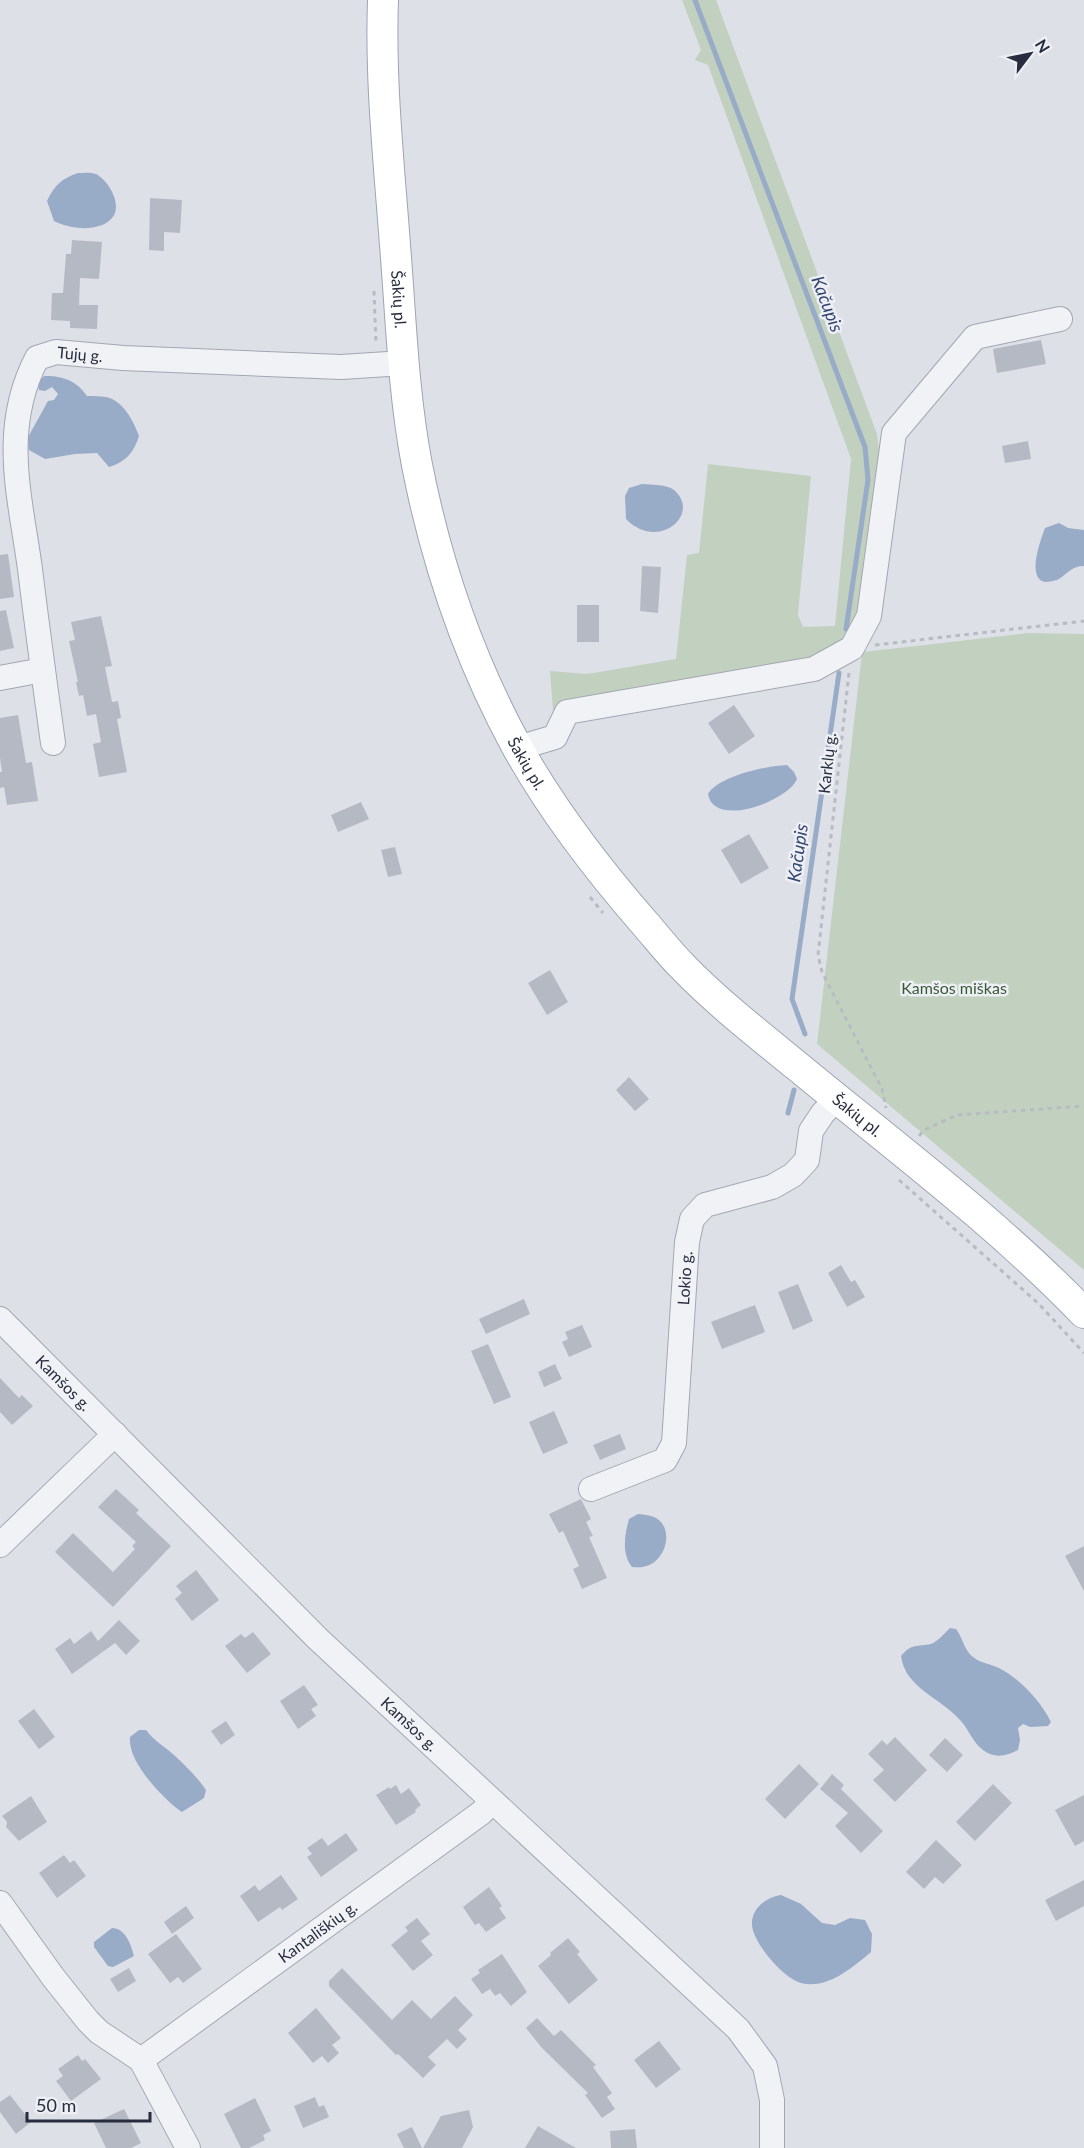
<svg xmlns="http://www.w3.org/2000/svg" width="1084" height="2148" viewBox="0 0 1084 2148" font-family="Lato,sans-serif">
	<rect width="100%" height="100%" fill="#dee0e7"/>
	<path fill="#c2d1bf" d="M682 0H716L877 434 883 483 863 652 1028 633 1084 634V1270L817 1044 862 653 585 714 555 737 550 671 587 674 676 659 687 555 699 553 708 464 811 476 798 615 803 627 835 626 851 459 708 65 695 60 701 50Z"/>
	<path fill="#98abc7" d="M78 173C83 173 91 172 96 174 109 181 123 205 112 218 99 233 69 229 54 221L47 201C54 186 62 178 78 173Z
		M44 376C62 375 77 381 87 396 93 396 100 396 106 397 123 400 134 422 139 436 134 452 126 462 109 467L97 453 75 454 45 459 29 450 27 439 48 401 54 400 58 394 52 387 45 391 39 390 38 383Z
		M642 484C652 485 666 484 674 490 702 514 658 552 626 519L625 496 629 488Z
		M1059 523 1068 528 1084 530V566C1072 566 1068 573 1059 579 1055 581 1048 582 1045 582 1026 578 1041 539 1045 528Z
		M787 765 794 772 797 779C788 801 714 829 708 794 719 776 766 766 787 765Z
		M638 1514C646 1515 655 1515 661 1522 673 1536 663 1562 646 1566 642 1568 636 1567 632 1567 621 1553 625 1534 629 1519Z
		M950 1628 956 1629C963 1638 964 1650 973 1657 980 1663 991 1664 999 1668 1020 1679 1040 1700 1051 1722L1048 1726 1030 1727 1023 1724 1018 1728 1020 1740 1018 1750C1007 1756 994 1759 983 1750 973 1743 968 1728 960 1720 941 1698 905 1688 901 1656 912 1643 917 1647 931 1644 937 1642 945 1633 950 1628Z
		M139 1730H146C154 1741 164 1746 174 1755 186 1766 197 1777 206 1790L204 1798 182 1812C163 1799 127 1761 130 1737Z
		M781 1895 801 1904 822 1923 835 1925 850 1918 865 1920 872 1934 871 1952C853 1967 827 1990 801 1983 784 1979 753 1943 752 1925 751 1908 767 1897 781 1895Z
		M112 1928C125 1928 131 1944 134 1956L113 1967 108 1966 94 1947V1942Z"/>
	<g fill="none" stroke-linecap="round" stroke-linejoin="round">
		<path stroke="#98abc7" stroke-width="5" d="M695 0 865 447 868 480 846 629
			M805 1034 792 999 839 673
			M788 1113 794 1090"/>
	</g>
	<path fill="#b5b9c4" d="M150 198 182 200 180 233 164 232V251L149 250Z
		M72 240 102 242 99 279 80 278 79 305H98L97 329 70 328V321L51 320 52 293H63L66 254H71Z
		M1041 340 1046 364 997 373 993 349Z
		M1028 441 1031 459 1005 463 1002 446Z
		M8 554 14 597 0 599V555Z
		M642 566 661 567 658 613 640 611Z
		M577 605H599V642H577Z
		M6 610 14 648 0 651V611Z
		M101 616 112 666 105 667 112 702 118 701 121 718 117 719 127 772 99 777 93 744 101 742 96 714 87 716 83 695 79 696 76 682H78L69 641 75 640 71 622Z
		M734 705 755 736 729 754 708 723Z
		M18 715 26 763 32 762 38 801 7 805 4 787 0 788V772H2L0 758V718Z
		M361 802 369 819 338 832 331 815Z
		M749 834 769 868 741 884 721 850Z
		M395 847 402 874 388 877 381 850Z
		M550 970 568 1002 547 1015 528 983Z
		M629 1077 649 1099 635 1111 616 1090Z
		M841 1265 851 1282 855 1280 865 1297 847 1307 828 1273Z
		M798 1284 813 1321 793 1330 778 1292Z
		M524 1299 530 1314 486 1334 479 1319Z
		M755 1305 765 1332 722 1349 711 1322Z
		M582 1325 592 1347 569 1357 562 1342 568 1339 565 1332Z
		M488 1344 511 1397 494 1404 471 1351Z
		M555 1364 562 1379 544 1387 538 1372Z
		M0 1378 19 1398 22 1395 33 1406 12 1425 0 1412Z
		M554 1411 568 1443 543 1454 529 1422Z
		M620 1434 626 1449 600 1460 593 1445Z
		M116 1489 139 1510 136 1513 171 1546 113 1607 55 1552 73 1533 113 1572 135 1549 132 1546 136 1542 98 1507Z
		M581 1499 591 1519 586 1522 593 1536 589 1537 607 1578 582 1589 573 1569 579 1566 563 1531 559 1533 549 1514Z
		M1084 1546V1591L1065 1556Z
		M196 1570 219 1600 192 1621 175 1599 182 1593 176 1586Z
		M119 1620 140 1641 126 1655 115 1643 72 1674 55 1649 70 1638 74 1644 91 1631 98 1641Z
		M253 1632 271 1654 247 1673 225 1646 241 1634 245 1638Z
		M304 1685 318 1705 311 1709 316 1716 298 1729 280 1701Z
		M34 1709 55 1737 39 1749 18 1721Z
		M226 1721 235 1735 221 1745 211 1731Z
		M895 1737 927 1770 895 1802 873 1780 884 1770 868 1754 882 1740 887 1745Z
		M945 1738 963 1755 947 1772 929 1755Z
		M799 1764 819 1784 785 1819 765 1799Z
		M832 1774 844 1785 841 1789 883 1831 861 1853 835 1826 848 1813 820 1789Z
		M993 1784 1012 1803 975 1841 956 1822Z
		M396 1785 401 1794 409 1788 421 1805 415 1810 416 1812 396 1825 376 1795 389 1787 390 1789Z
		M1084 1795V1841L1075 1846 1055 1810Z
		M31 1796 47 1822 19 1841 6 1827 7 1822 2 1816Z
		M346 1833 358 1850 321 1877 307 1857 312 1854 307 1848 322 1838 328 1846Z
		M936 1840 962 1865 943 1884 935 1877 924 1889 906 1872Z
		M64 1855 70 1863 74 1860 86 1876 57 1898 39 1873Z
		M281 1875 298 1899 282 1910 280 1907 258 1922 240 1896 255 1885 259 1891Z
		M1084 1880V1906L1056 1921 1045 1900Z
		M489 1887 502 1906 499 1908 506 1918 486 1932 479 1923 475 1925 463 1907Z
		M186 1906 194 1918 172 1934 164 1922Z
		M417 1918 430 1934 421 1941 433 1955 413 1971 391 1945 408 1931 405 1927Z
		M176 1934 202 1969 183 1983 178 1977 170 1983 148 1954Z
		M568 1938 580 1952 577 1954 598 1980 569 2004 538 1966 551 1955 550 1953Z
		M502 1954 527 1992 511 2006 500 1993 495 1996 490 1989 482 1994 471 1979 480 1973 478 1970Z
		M129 1968 136 1981 118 1992 110 1979Z
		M342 1968 392 2020 412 2000 431 2019 455 1996 473 2015 458 2030 467 2039 457 2049 447 2039 428 2057 436 2065 423 2078 398 2054 396 2055 329 1986V1981Z
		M316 2008 341 2038 332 2045 339 2053 328 2063 322 2056 313 2063 288 2033Z
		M537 2018 554 2036 561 2030 596 2065 593 2067 612 2093 607 2097 615 2109 602 2118 585 2095 588 2093 542 2048 526 2028Z
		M659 2041 681 2069 656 2088 634 2060Z
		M78 2055 82 2061 85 2059 101 2079 71 2101 56 2081 63 2076 58 2069Z
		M10 2095 31 2122 16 2134 0 2112V2102Z
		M315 2097 319 2107 324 2105 329 2117 303 2128 294 2106Z
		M255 2098 271 2131 263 2135 265 2140 249 2148H241L224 2114Z
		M124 2109 141 2143 131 2148H106L94 2123Z
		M469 2110 473 2127 462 2148H423L441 2116Z
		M538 2126 576 2148H525Z
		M412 2127 422 2148H404L397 2134Z
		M635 2129 637 2148H611L610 2131Z"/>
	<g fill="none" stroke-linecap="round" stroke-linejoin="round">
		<g stroke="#a3a7b1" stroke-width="26">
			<g id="minor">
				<path d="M0 678 43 670"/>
				<path id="s1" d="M53 743C45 685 37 627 30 569 20 496 0 429 37 358L56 352 123 358 341 367 404 363"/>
				<path d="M518 748 555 737 567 712 814 669 852 648 869 616 894 433 975 337 1060 319"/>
				<path id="s2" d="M0 1319 318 1639 738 2029 765 2066 772 2100V2148"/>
				<path id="s3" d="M591 1489 665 1460 674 1443 687 1242 692 1219 705 1205 772 1187 793 1175 807 1160 811 1131 823 1113 837 1099"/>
				<path d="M0 1545 115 1434"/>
				<path d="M0 1903 53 1977 88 2021 99 2032 141 2060"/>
				<path id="s4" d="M188 2148 141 2060 481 1813 492 1802"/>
			</g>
		</g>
		<g stroke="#9da4b3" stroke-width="32">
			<g id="major">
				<path id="s5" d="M383 0C380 81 389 164 395 245 401 318 403 392 417 465 436 562 469 659 517 747 553 812 598 870 647 926 659 940 670 954 683 967 718 1003 758 1034 797 1066 894 1146 996 1222 1084 1313"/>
			</g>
		</g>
		<path stroke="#b8bbc2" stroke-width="3" stroke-dasharray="4.5 4.5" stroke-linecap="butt" d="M374 291 376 345
			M875 645 1084 621
			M849 673 818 955 822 972 882 1089 886 1108
			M590 897 603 913
			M919 1136 924 1130 957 1115 1084 1106
			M899 1180 1038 1303 1084 1353"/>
		<use href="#minor" stroke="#f0f2f6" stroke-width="24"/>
		<use href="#major" stroke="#fff" stroke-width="30"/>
	</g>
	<g text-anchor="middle" stroke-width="5" stroke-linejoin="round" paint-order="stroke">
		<g font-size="16" fill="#272d3e" stroke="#edeff5">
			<text dy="6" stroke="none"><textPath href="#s5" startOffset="300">Šakių pl.</textPath></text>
			<text dy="6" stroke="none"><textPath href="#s1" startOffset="435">Tujų g.</textPath></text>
			<text dy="6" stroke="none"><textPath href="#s5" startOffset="786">Šakių pl.</textPath></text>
			<text transform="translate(827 763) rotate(-84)" y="6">Karklų g.</text>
			<text dy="6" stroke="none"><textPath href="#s5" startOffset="1272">Šakių pl.</textPath></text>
			<text dy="6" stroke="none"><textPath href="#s3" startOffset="264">Lokio g.</textPath></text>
			<text dy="6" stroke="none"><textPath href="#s2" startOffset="90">Kamšos g.</textPath></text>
			<text dy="6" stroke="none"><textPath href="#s2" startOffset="576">Kamšos g.</textPath></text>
			<text dy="6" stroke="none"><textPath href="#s4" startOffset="318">Kantališkių g.</textPath></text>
		</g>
		<g font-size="16" fill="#385934" stroke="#edeff5">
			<text x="954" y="994">Kamšos miškas</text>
		</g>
		<g font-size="18" font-style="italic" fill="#324871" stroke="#edeff5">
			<text transform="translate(827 304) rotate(69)" y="6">Kačupis</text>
			<text transform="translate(798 853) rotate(-82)" y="6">Kačupis</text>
		</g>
	</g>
	<g transform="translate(1030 54) rotate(58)" stroke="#edeff5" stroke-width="4.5" paint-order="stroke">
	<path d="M0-4.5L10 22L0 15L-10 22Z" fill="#272d3e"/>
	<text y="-9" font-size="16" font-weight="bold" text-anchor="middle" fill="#272d3e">N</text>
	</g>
	<path d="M27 2112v9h123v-9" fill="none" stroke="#272d3e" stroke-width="3"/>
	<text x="36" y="2112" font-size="18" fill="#272d3e" stroke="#edeff5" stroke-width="4.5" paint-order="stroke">50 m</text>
</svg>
